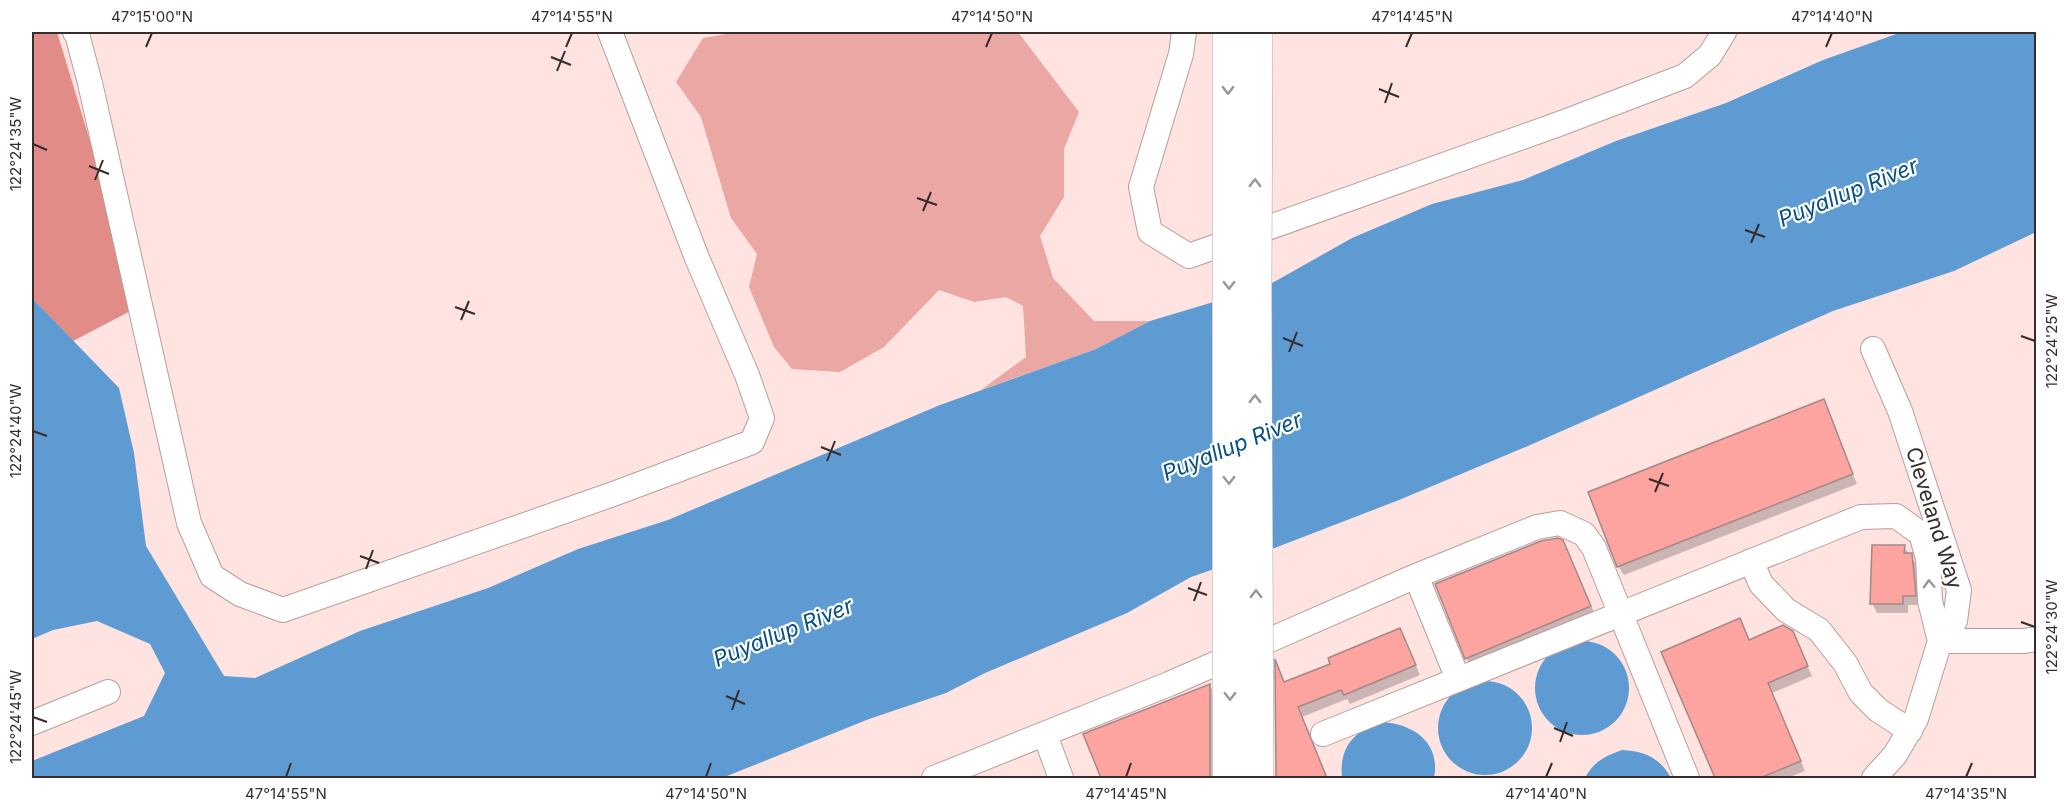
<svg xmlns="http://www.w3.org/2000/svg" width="2068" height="810" viewBox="0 0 2068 810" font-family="Inter,sans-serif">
	<rect width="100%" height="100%" fill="#fee3e1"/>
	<path fill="#eaa7a3" d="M739 32H1018L1079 112 1064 149V197L1040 236 1053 278 1094 321H1150L1096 349 981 390 1026 357 1023 306 1006 297 974 302 939 290 884 347 840 372 792 369 774 347 749 287 757 254 731 218 701 117 676 82 703 38Z"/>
	<path fill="#e28c88" d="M32 32H57L140 306 73 341 32 298Z"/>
	<path fill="#5e9bd3" d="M1902 32H2036V232L1954 271 1833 311 1528 446 1399 500 1272 549 1191 577 1127 613 985 673 946 693 869 719 722 778H32V761L144 716 165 673 150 644 97 621 53 630 32 639V298L119 388 134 453 146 546 224 676 255 678 360 631 488 588 578 549 668 520 940 405 1096 349 1150 321 1267 286 1352 238 1432 204 1523 180 1616 141 1726 103 1823 60Z
		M1535 688a47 47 0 1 1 94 0a47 47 0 1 1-94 0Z
		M1438 728a47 47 0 1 1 94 0a47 47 0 1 1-94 0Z
		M1382 722C1414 724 1441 743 1434 778H1342C1339 747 1354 731 1382 722Z
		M1622 750C1645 751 1660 758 1671 778H1585C1593 762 1605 756 1622 750Z"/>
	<path fill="#0003" d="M1823 401 1857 484 1624 575 1618 566Z
		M1904 547 1916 564 1920 605H1908V613H1877L1872 603Z
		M1568 551 1595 615 1472 667 1466 658Z
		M1739 620 1750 641 1792 632 1812 676 1772 693 1805 771 1787 778H1716L1663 653Z
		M1400 629 1420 675 1350 704 1347 699 1302 717 1327 778H1277V665L1285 684 1332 665Z
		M1210 686 1215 695V778H1142L1140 774 1130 778H1103L1085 735Z"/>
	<path fill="#fda4a0" stroke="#a18987" stroke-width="1.5" d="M1824 399 1853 474 1617 567 1588 492Z
		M1558 538 1563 540 1591 606 1465 659 1435 584 1541 541Z
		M1872 545H1905L1904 553H1912L1916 596H1903V604H1870Z
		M1740 618 1749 640 1783 625 1793 631 1808 666 1768 683 1801 761 1760 778H1715L1661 652Z
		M1400 628 1416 665 1344 695 1341 690 1298 707 1327 778H1276L1275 659 1284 682 1330 664 1328 658Z
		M1210 684V778H1101L1083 734Z"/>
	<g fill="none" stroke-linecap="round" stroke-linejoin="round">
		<g stroke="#b79e9c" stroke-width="26">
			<path id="minor" d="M75 32 77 34 90 83 189 523 212 576 240 594 283 610 616 493 752 442 762 418 747 375 697 258 610 32
				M1184 32 1181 54 1141 187 1150 232 1189 256 1559 124 1685 76 1710 55 1724 32
				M1873 349 1900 411 1959 590 1955 621 1940 641 1916 719 1895 755 1874 778
				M1751 561 1761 584 1786 610 1819 630 1845 663 1861 693 1878 710 1910 731
				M1416 576 1458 679
				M32 723 108 692
				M1323 734 1861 517 1896 516 1921 534 1928 558 1930 601 1940 641H2024L2036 639
				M1045 735 1061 778
				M934 778 1169 684 1416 576 1537 527 1560 523 1584 534 1594 548 1687 778"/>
		</g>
		<use href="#minor" stroke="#fff" stroke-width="24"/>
		<g stroke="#b79e9c" stroke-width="34" stroke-linecap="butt">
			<path id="highway-bridge" d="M1229 32V778
				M1256 32 1255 293 1257 778"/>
		</g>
		<use href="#highway-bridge" stroke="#fff" stroke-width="33"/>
	</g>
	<defs><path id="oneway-chevron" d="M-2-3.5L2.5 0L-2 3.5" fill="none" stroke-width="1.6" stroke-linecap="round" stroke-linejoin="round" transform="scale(1.5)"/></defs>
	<g stroke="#9a9696">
		<use href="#oneway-chevron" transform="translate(1228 90) rotate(90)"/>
		<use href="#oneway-chevron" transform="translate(1255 183) rotate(-90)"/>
		<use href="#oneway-chevron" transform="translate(1229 285) rotate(90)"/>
		<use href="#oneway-chevron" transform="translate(1255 399) rotate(-90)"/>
		<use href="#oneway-chevron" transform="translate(1229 480) rotate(89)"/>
		<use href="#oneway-chevron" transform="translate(1929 584) rotate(-92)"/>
		<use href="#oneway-chevron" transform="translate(1256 594) rotate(-90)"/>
		<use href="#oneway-chevron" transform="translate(1230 696) rotate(90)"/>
	</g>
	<path fill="none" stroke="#362c2c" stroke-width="2" d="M146 47 152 33M566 47 572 33M986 47 992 33M1406 47 1412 33M1826 47 1832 33M551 57 571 65M557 71 565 51M1379 89 1399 97M1385 103 1392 83M33 144 47 150M89 166 109 174M95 180 103 160M917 198 937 205M923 211 931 192M1745 230 1765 237M1751 243 1759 224M455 307 475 314M461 320 469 301M2021 336 2035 341M1283 338 1303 346M1289 352 1297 332M33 431 47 436M821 447 841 455M827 461 835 441M1649 479 1669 486M1655 492 1663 473M360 556 379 563M366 569 373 550M1188 588 1207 595M1194 601 1201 582M2021 622 2035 627M726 696 745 704M732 710 739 690M33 717 47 722M1554 728 1573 736M1560 742 1567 722M286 777 291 763M706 777 711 763M1126 777 1131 763M1546 777 1552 763M1966 777 1972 763"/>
	<g text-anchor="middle" stroke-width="4.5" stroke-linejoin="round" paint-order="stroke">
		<g font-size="21" fill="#362c2c" stroke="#fff">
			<text transform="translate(1934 518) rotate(73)" y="7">Cleveland Way</text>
		</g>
		<g font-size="22" font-style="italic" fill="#074f84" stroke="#fff">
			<text transform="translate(1848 192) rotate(-22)" y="8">Puyallup River</text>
			<text transform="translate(1232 446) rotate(-22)" y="8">Puyallup River</text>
			<text transform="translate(783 632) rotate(-22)" y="8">Puyallup River</text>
		</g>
	</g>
	<rect width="2068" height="810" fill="none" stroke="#ffffff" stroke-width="66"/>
	<rect x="33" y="33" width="2002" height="744" fill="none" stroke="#362c2c" stroke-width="2"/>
	<g font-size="15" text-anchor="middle" fill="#362c2c">
		<text x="152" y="22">47°15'00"N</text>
		<text x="572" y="22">47°14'55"N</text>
		<text x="992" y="22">47°14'50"N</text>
		<text x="1412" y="22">47°14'45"N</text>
		<text x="1832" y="22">47°14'40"N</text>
		<text transform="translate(16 144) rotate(-90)" y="5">122°24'35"W</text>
		<text transform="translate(2052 341) rotate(-90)" y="5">122°24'25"W</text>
		<text transform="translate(16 431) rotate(-90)" y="5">122°24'40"W</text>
		<text transform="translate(2052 627) rotate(-90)" y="5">122°24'30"W</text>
		<text transform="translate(16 717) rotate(-90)" y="5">122°24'45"W</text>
		<text x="286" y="799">47°14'55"N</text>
		<text x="706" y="799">47°14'50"N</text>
		<text x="1126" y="799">47°14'45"N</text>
		<text x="1546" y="799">47°14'40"N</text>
		<text x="1966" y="799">47°14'35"N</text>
	</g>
</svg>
